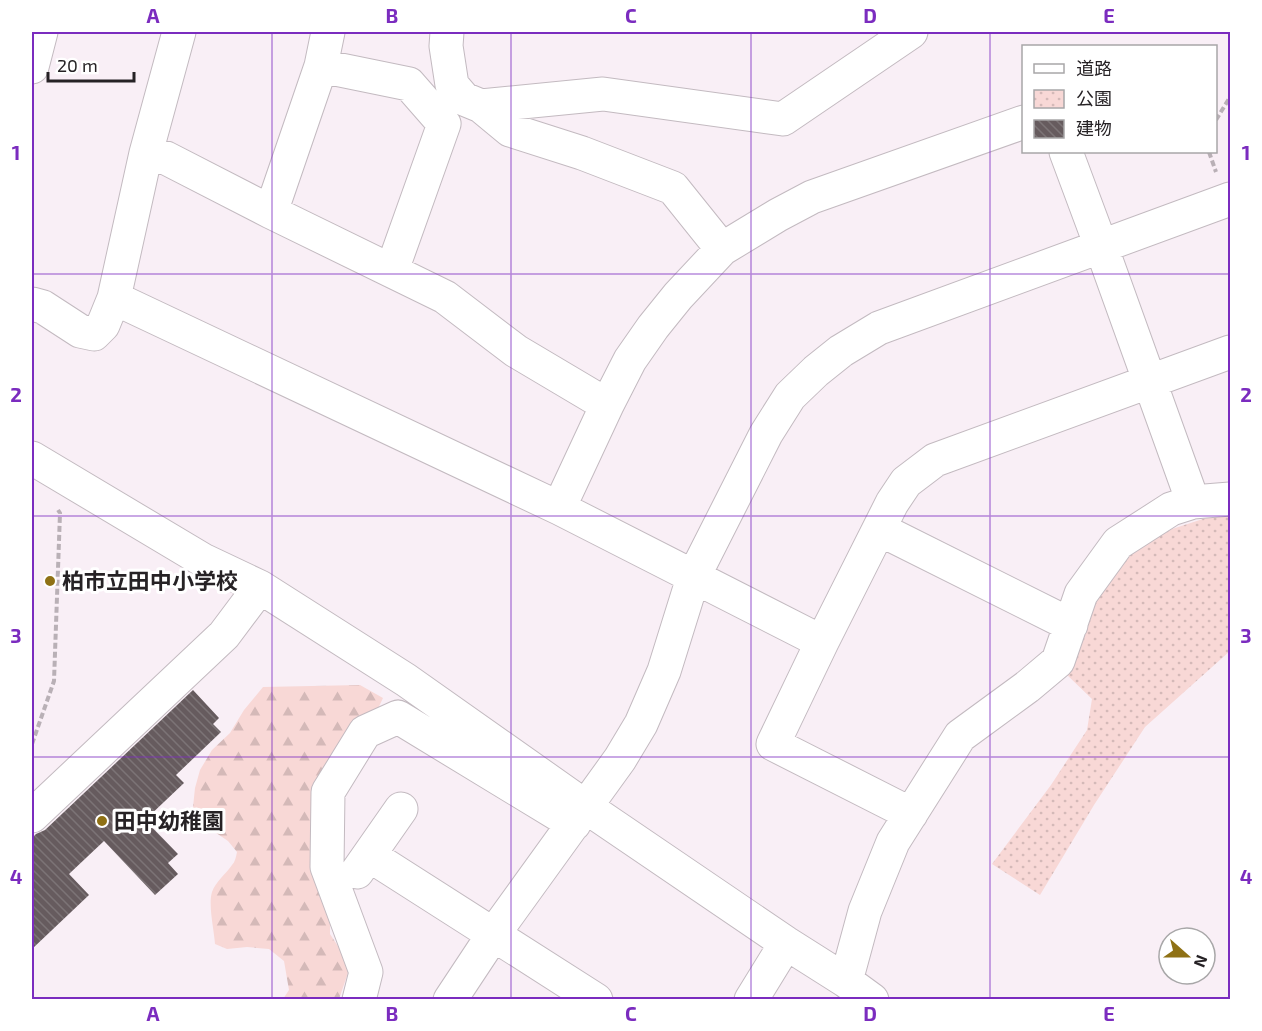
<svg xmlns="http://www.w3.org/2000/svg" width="1262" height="1031" viewBox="0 0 1262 1031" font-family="'Exo 2','Noto Sans JP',sans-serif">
	<defs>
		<pattern id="forest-firs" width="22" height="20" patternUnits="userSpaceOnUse" patternTransform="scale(1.5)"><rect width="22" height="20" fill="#f8d8d6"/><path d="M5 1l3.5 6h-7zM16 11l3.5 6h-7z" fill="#d4b9b8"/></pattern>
		<pattern id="park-dots" width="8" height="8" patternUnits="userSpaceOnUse" patternTransform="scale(1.5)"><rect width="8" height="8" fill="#f8d8d6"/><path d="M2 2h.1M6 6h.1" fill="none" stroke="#d4b9b8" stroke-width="1.8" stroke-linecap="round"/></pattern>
		<pattern id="building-back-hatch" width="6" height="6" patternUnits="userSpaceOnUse" patternTransform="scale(1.5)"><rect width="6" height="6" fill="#665b5e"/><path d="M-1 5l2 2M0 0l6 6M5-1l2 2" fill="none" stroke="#7c7476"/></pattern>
	</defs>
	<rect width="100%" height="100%" fill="#f9eff6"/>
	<path fill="url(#forest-firs)" d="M360 685 383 698 375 715 316 795 330 919V934L347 960 348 973 339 999H283L289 990 284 961 269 949 247 947 227 949 215 944C214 929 208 905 212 892 216 881 226 874 232 865 235 862 236 857 237 852L228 841 197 820 193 807 195 788 200 770 212 750 230 733 244 710 263 687Z"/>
	<path fill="url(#park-dots)" d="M1230 514V651L1145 727 1094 805 1040 895 992 864 1051 785 1087 730 1092 699 1065 673 1089 609 1133 551 1172 529 1206 518Z"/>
	<path fill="url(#building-back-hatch)" d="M193 690 219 718 213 724 221 732 176 775 184 783 145 820 178 854 168 863 178 874 155 895 104 841 69 874 89 895 32 949V838L36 834 45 830Z"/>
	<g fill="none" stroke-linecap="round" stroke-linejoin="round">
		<g stroke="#c3bac0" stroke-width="35">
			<path id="minor" d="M447 32 446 46 452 85 464 99 481 106 510 130 582 153 673 188 722 249
				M321 66 409 84 444 124 392 270
				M32 67 41 32
				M481 106 603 94 783 119 911 32
				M1066 152 1101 246 1193 502
				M146 153 166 158 271 212 445 297 516 351 607 405
				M271 212 321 66 328 32
				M114 298 559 508 822 642
				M32 304 43 307 80 331 94 334 103 325 114 298 146 153 179 32
				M32 458 203 560 260 587 406 680 586 807 786 943 846 981 872 1000
				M559 508 607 405 630 360 653 327 678 296 722 249 778 215 812 197 1024 122
				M879 529 1071 625
				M911 814 773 744 822 642 892 503 906 482 935 460 1230 352
				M32 816 224 635 260 587
				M369 855 596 1000
				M357 872 401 809
				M846 981 865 911 893 842 960 736 1027 687 1058 661 1081 594 1118 543 1171 509 1193 502 1230 499
				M359 1000 366 972 327 867 328 792 365 732 398 717 574 824
				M450 1000 493 935 620 759 641 724 664 671 693 578 766 434 790 396 816 371 841 351 879 328 1230 199
				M751 1000 786 943"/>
		</g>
		<path stroke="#b9b0b6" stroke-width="4" stroke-dasharray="6 3" stroke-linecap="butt" d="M1216 120 1230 97
			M1209 152 1216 172
			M32 744 54 681 60 513 58 510"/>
		<use href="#minor" stroke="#fff" stroke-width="33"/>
	</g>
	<path fill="none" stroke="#7b2cbf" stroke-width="1.5" stroke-opacity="0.55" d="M272 32V1000M511 32V1000M751 32V1000M990 32V1000M32 274H1230M32 516H1230M32 757H1230"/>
	<g fill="#8f7115" stroke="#fff" stroke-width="2">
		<circle cx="50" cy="581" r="6"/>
		<circle cx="102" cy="821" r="6"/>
	</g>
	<g text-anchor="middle" stroke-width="6" stroke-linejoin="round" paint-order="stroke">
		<g font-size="22" font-weight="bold" fill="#262225" stroke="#fff" text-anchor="start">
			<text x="62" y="589">柏市立田中小学校</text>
			<text x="114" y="829">田中幼稚園</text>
		</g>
	</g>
	<rect width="1262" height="1031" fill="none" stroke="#ffffff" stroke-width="66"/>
	<rect x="1022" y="45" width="195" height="108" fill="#ffffff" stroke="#a8a7a8" stroke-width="1.5"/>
	<rect x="1034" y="64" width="30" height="9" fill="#ffffff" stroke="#a8a7a8" stroke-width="1.5"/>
	<text x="1076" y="75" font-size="18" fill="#262225">道路</text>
	<rect x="1034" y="90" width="30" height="18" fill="url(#park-dots)" stroke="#a8a7a8" stroke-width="1.5"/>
	<text x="1076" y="105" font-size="18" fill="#262225">公園</text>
	<rect x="1034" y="120" width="30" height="18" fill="url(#building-back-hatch)" stroke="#a8a7a8" stroke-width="1.5"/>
	<text x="1076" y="135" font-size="18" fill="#262225">建物</text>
	<g transform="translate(1187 956) rotate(111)"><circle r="28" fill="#ffffff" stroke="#a8a7a8" stroke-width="1.5"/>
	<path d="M0-4.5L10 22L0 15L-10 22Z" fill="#8f7115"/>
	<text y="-9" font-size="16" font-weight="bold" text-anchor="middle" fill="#262225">N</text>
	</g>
	<path d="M48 72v9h86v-9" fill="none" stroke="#262225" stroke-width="3"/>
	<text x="57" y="72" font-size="18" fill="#262225" stroke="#ffffff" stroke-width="4.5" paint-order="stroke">20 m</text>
	<rect x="33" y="33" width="1196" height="965" fill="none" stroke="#7b2cbf" stroke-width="2"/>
	<g font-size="20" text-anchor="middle" font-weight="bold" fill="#7b2cbf">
		<text x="153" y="23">A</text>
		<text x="392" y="23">B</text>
		<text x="631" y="23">C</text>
		<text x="870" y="23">D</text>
		<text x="1109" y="23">E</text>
		<text x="16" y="160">1</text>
		<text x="1246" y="160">1</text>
		<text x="16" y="402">2</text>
		<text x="1246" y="402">2</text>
		<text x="16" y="643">3</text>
		<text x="1246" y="643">3</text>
		<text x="16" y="884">4</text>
		<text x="1246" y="884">4</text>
		<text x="153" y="1021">A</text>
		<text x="392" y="1021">B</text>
		<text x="631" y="1021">C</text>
		<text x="870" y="1021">D</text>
		<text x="1109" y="1021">E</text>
	</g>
</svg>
